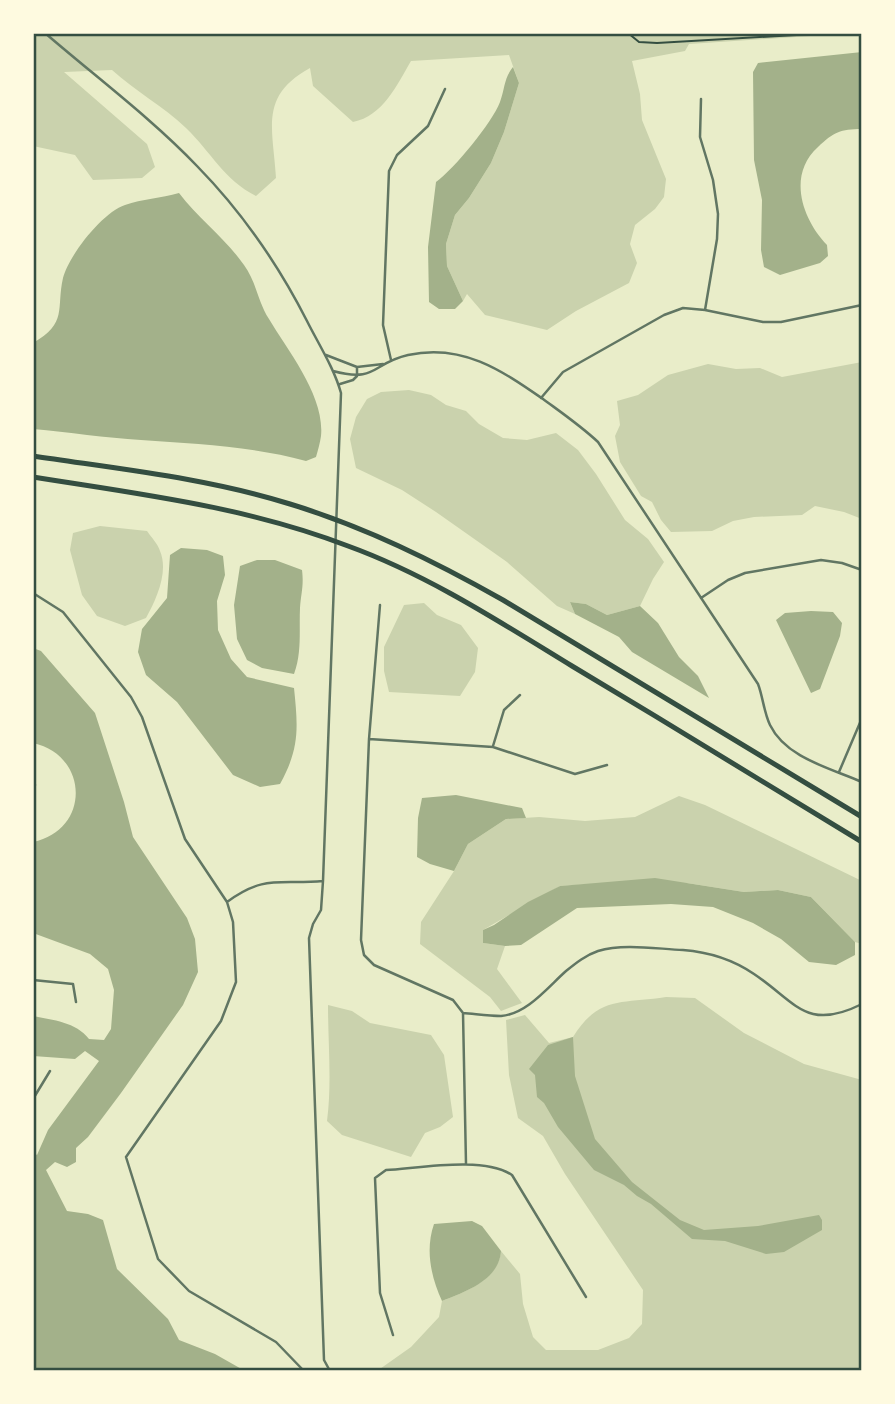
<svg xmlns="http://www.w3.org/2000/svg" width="895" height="1404" viewBox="0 0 895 1404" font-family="'Fira Sans',sans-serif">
	<rect width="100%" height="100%" fill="#e9edc9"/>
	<path fill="#cad2ad" d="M33 33H856L689 44 685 51 632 61 640 94 642 120 666 179 664 197 655 209 635 225 630 244 637 263 629 283 576 311 547 330 485 315 467 294 463 301 447 266 446 244 455 215 469 198 491 163 504 132 519 83 509 55 411 61C397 85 383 116 353 122L313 86 310 68C259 96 273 128 276 178L256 196C224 180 211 152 186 128 163 106 135 91 112 70L64 72 147 144 155 167 142 178 93 180 75 155 33 146Z
		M862 362V519L844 512 815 506 802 515 754 517 733 521 712 531 671 532 661 520 652 502 641 496 620 462 615 436 620 425 617 401 638 395 668 375 708 364 736 369 760 368 782 377Z
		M409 390 431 395 446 405 466 411 479 424 503 438 527 440 556 433 578 450 596 474 625 520 648 539 664 562 653 579 640 606 607 615 586 604 570 602 575 614 557 606 507 562 436 512 402 490 356 468 350 439 356 417 367 399 381 392Z
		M100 526 147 531C151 537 158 544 160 551 169 572 156 600 146 618L125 626 97 616 82 595 70 550 73 533Z
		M424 603 437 615 461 625 478 648 475 672 460 696 389 692 384 671V647L404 605Z
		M679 796 705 805 862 881V944L855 942 811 897 778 890 744 892 687 883H608L560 886 483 930V943L505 946 497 969 522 1003 501 1011 490 997 420 944 421 922 454 871 468 844 506 819 539 817 585 821 635 817Z
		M666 997 695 998 744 1033 804 1064 862 1080V1371H377L411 1347 439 1317 442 1301C467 1291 498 1280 501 1251L520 1274 523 1304 533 1337 546 1350H598L629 1338 642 1324 643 1290 565 1174 543 1136 518 1118 509 1075 506 1020 525 1015 549 1043 573 1037C599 995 623 1004 666 997Z
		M328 1005 352 1011 370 1023 431 1035 444 1055 453 1117 440 1127 425 1133 411 1157 342 1135 327 1121C332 1083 328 1044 328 1005Z"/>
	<path fill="#a3b18a" d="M862 52V129C840 129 834 132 818 147 787 175 802 219 827 245L828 256 820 263 780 275 764 267 761 250 762 200 754 160 753 72 758 63Z
		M513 67 519 83 504 132 491 163 469 198 455 215 446 244 447 266 463 301 455 309H439L429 302 428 247 436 182C454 169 492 123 500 102 505 88 504 78 513 67Z
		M179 193C199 219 225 238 244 265 256 281 258 302 269 319 288 351 325 396 321 436 320 443 318 450 316 457L306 461C252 446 196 444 141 440 105 438 69 432 33 429V343C68 323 56 309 63 278 69 255 103 212 125 205 142 199 161 198 179 193Z
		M181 548 207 550 223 556 225 575 217 601 218 630 231 659 247 677 294 688C298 727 300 748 280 784L260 787 233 775 177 702 146 675 138 652 142 629 167 598 170 555Z
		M257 560H275L302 570C304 586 301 593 300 608 299 631 302 652 294 674L262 668 247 660 237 639 234 605 240 566Z
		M570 602 586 604 607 615 640 606 658 623 679 657 698 676 709 698 632 652 619 637 575 614Z
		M811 611 833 612 842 623 840 636 820 689 811 693 776 620 785 613Z
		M33 648 41 651 95 713 124 802 133 837 187 918 195 939 198 972 183 1005 121 1093 88 1137 76 1148V1162L67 1167 55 1162 46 1170 67 1211 88 1214 103 1220 117 1269 168 1319 179 1340 215 1354 245 1371H33V1152L37 1155 48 1130 99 1061 85 1051 75 1059 33 1056V1016C53 1020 76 1022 89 1039L104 1040 111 1029 114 990 108 969 90 954 33 933V842C91 830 89 755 33 743Z
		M456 795 522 808 526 818 506 819 468 844 454 871 430 864 417 857 418 818 422 798Z
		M655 878 744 892 778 890 811 897 855 942V955L836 965 809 962 781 939 753 923 713 907 671 904 577 908 521 945 505 946 483 943V930L494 925 528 902 560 886Z
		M573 1037 575 1076 595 1139 632 1182 680 1220 704 1230 758 1226 819 1215 822 1220V1230L784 1252 766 1254 725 1241 692 1239 651 1204 637 1196 624 1185 594 1170 558 1127 544 1103 537 1097 535 1075 529 1069 548 1045Z
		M472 1221 482 1226 501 1251C499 1280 467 1291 442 1301 431 1277 425 1250 434 1224Z"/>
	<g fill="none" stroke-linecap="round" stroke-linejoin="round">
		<path stroke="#344e41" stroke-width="2" d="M628 33 639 42 657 43 831 33"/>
		<path stroke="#617663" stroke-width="2.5" d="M45 33C96 77 151 118 197 166 242 212 278 264 307 321 319 345 334 368 341 393L323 881 321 910 313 924 309 938 324 1360 330 1371
			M701 99 700 137 713 180 718 214 717 239 705 310
			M861 182 862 183
			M326 355 357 367 383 364
			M391 360 383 325 389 171 397 155 428 126 445 89
			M333 371C377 383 372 363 408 355 462 343 501 370 543 399 562 413 581 426 598 442L758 684C763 697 764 713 770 725 786 758 830 768 862 782
			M340 384 353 380 357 376V367
			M541 398 563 372 664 315 683 308 705 310 763 322H781L862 305
			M33 593 63 612 131 697 142 717 185 839 227 902 233 922 236 982 221 1021 126 1157 158 1259 189 1291 276 1342 304 1371
			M701 598 728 580 745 573 821 560 842 563 862 570
			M380 605 369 739 361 940 364 955 374 965 453 1000 463 1013C476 1014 488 1016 501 1016 527 1014 548 987 566 971 576 963 586 955 598 951 624 943 657 949 683 950 709 952 732 959 754 974 796 1002 806 1032 862 1004
			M369 739 493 747 575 774 607 765
			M493 746 504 710 520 695
			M839 772 862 718
			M33 786 35 785
			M227 902C265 874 280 885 323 881
			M33 980 73 984 76 1002
			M463 1013 466 1164
			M33 1099 50 1071
			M393 1335 380 1293 375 1178 386 1170C420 1168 484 1156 512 1175L586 1297"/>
		<path stroke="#344e41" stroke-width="5" d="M33 456C119 469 207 478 290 504 365 527 434 561 503 600L862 817
			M33 477C140 494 247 507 348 546 428 575 500 622 572 666 669 724 765 783 862 842"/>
	</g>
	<rect width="895" height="1404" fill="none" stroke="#fefae0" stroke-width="70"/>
	<rect x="35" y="35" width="825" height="1334" fill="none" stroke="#344e41" stroke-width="2.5"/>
</svg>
